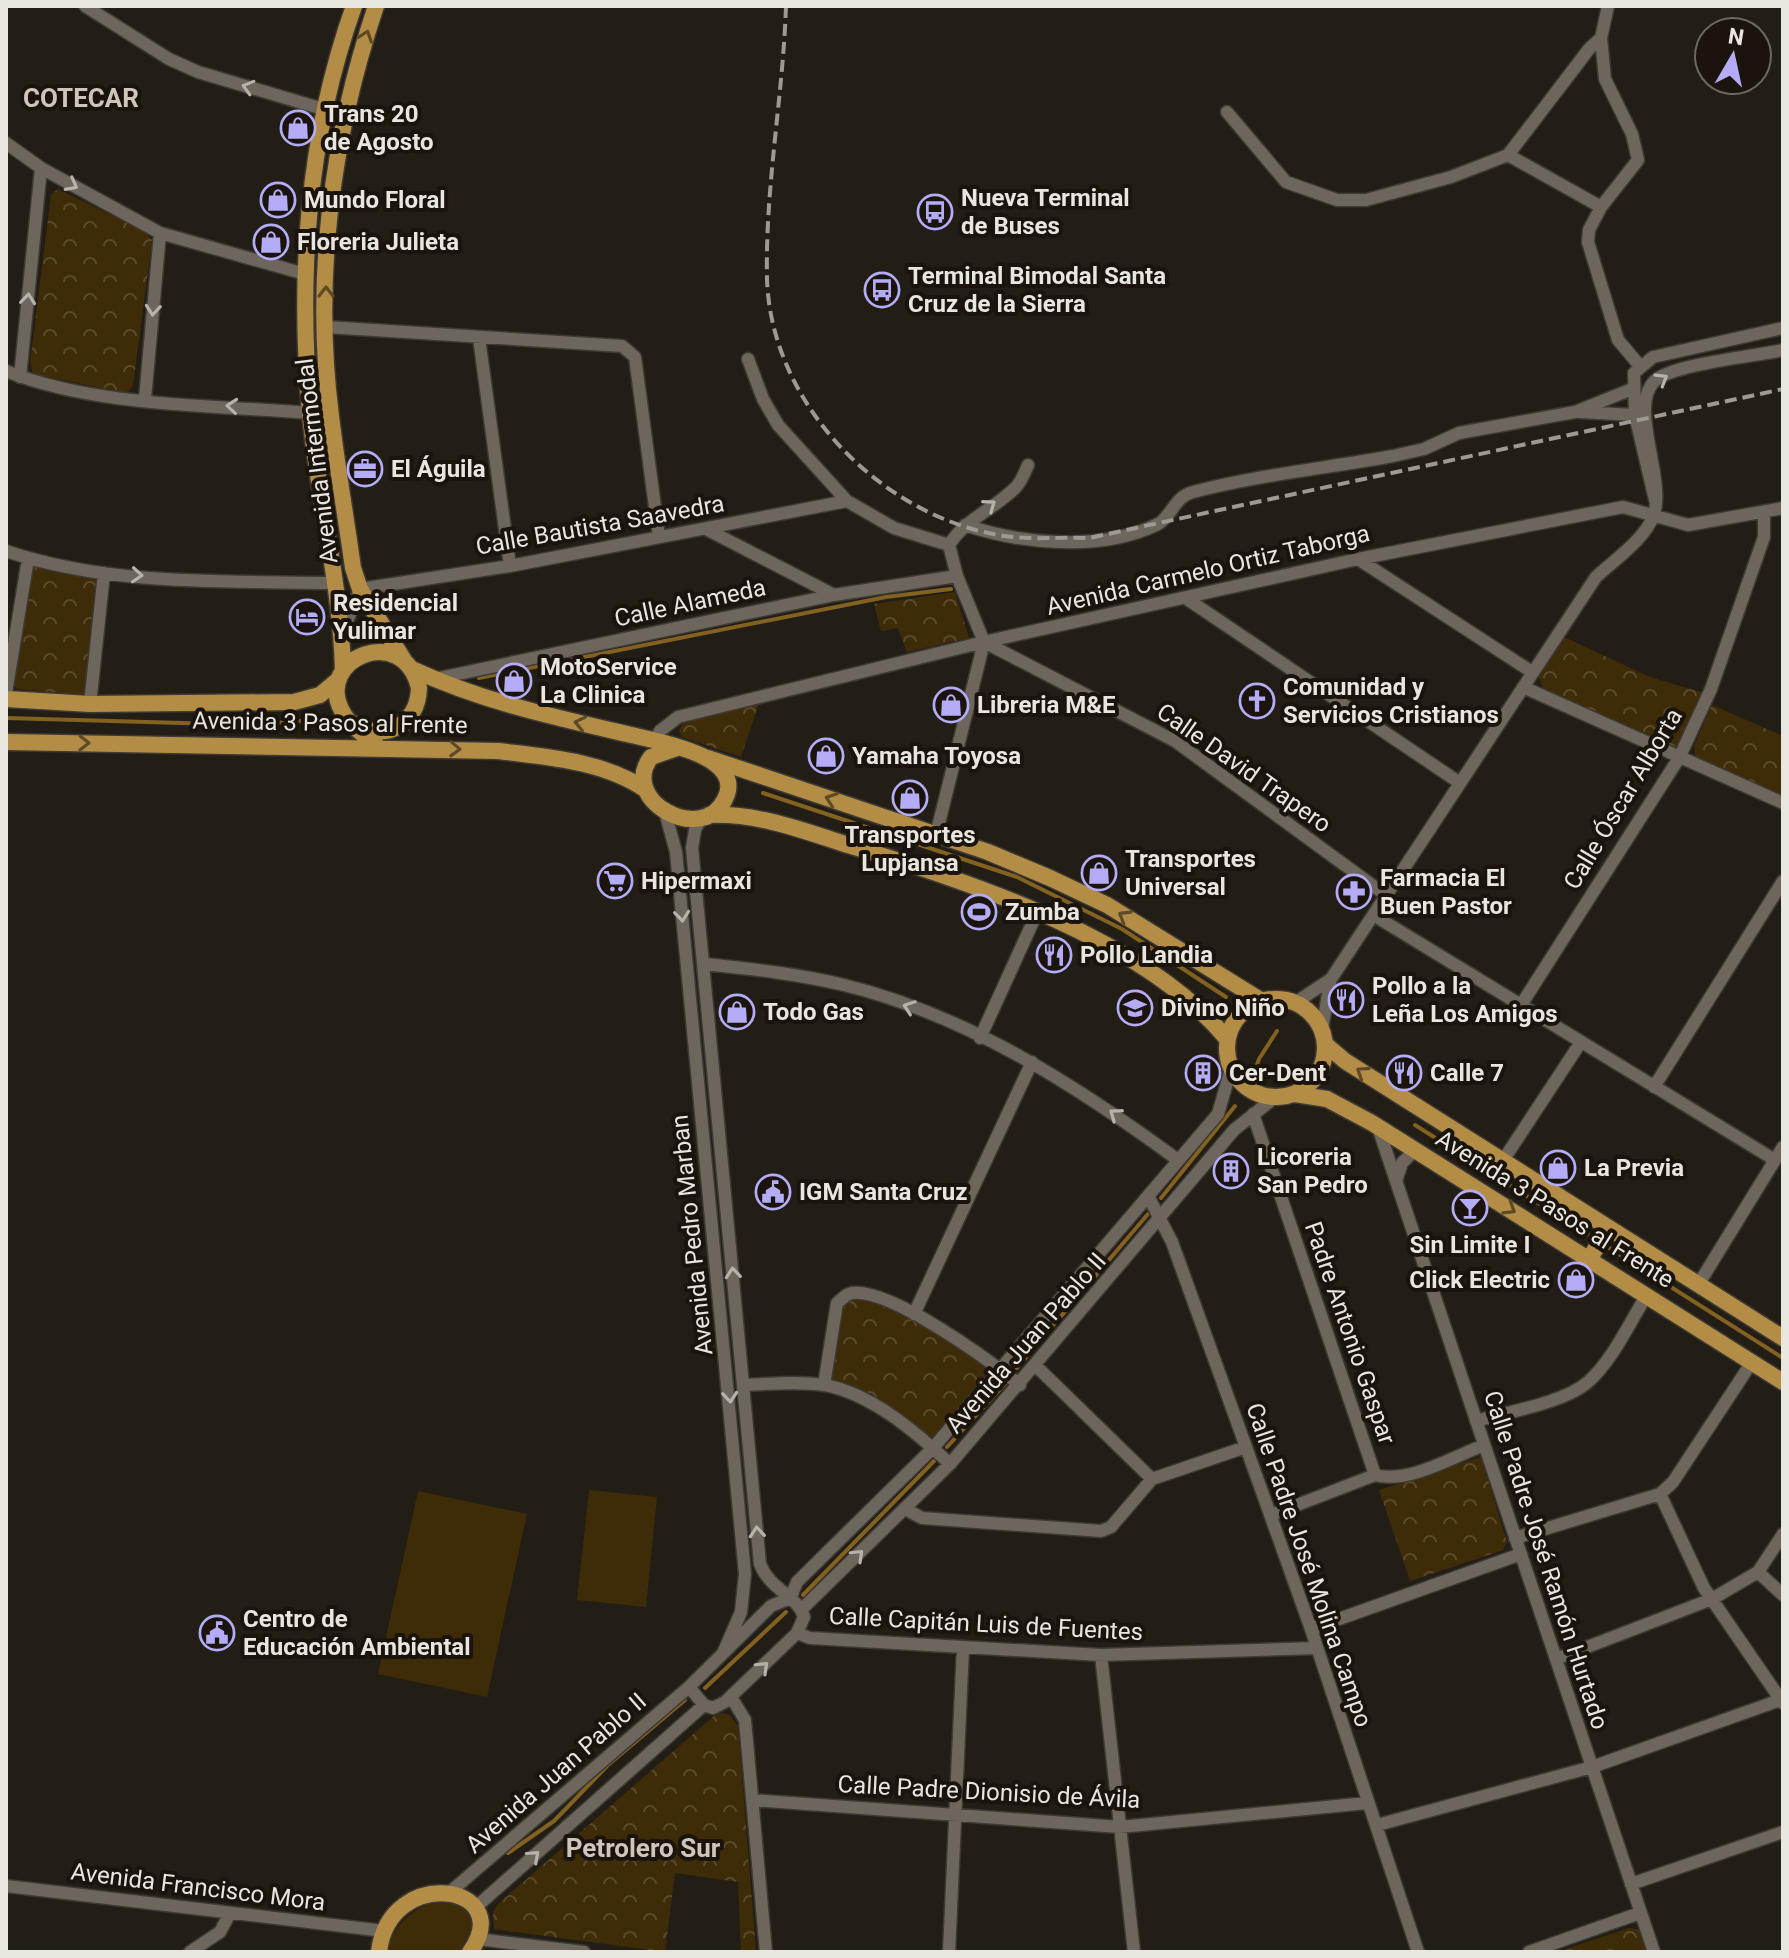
<svg xmlns="http://www.w3.org/2000/svg" width="1789" height="1958" viewBox="0 0 1789 1958" font-family="Roboto,sans-serif">
	<defs>
		<pattern id="park-crowns" width="20" height="18" patternUnits="userSpaceOnUse" patternTransform="scale(2)"><rect width="20" height="18" fill="#3e2b08"/><path d="M2 6a3 3 0 1 1 6 0M12 15a3 3 0 1 1 6 0" fill="none" stroke="#5a4a2c"/></pattern>
	</defs>
	<rect width="100%" height="100%" fill="#231e15"/>
	<path fill="#3e2b08" d="M589 1490 657 1497 646 1607 577 1600Z
		M418 1491 527 1514 487 1697 378 1674Z
		M435 1901H460L471 1913V1936L462 1952H385C394 1927 409 1910 435 1901Z"/>
	<path fill="url(#park-crowns)" d="M58 189 144 231 152 240 133 386 127 393 33 374 30 363 51 195Z
		M34 565 102 576 85 695 17 689 14 685Z
		M955 592 969 638 907 652 898 628 881 631 874 604Z
		M1564 637 1650 677 1704 693 1678 746 1671 747 1544 691 1539 677Z
		M760 700 741 757 682 737 679 732 684 719Z
		M1712 705 1783 736V799L1696 760 1694 746Z
		M850 1299C889 1299 959 1348 993 1369L932 1438 832 1378 841 1311Z
		M1481 1457 1507 1542 1503 1550 1410 1581 1379 1490Z
		M723 1713 730 1715 738 1726 756 1952H741L738 1882 675 1873 665 1952 494 1929 493 1912 498 1904 715 1715Z
		M1629 1928 1642 1930 1650 1952H1557Z"/>
	<g fill="none" stroke-linecap="round" stroke-linejoin="round">
		<path stroke="#836121" stroke-width="4" d="M479 678 886 597 951 589
			M6 718 252 725 324 719
			M763 793 1017 877 1122 929 1226 997
			M1252 1080 1259 1059 1277 1031
			M1415 1125 1595 1239
			M1161 1198 1235 1106
			M1603 1244 1783 1358
			M1017 1368 1148 1214
			M947 1447 1005 1384
			M803 1595 934 1461
			M705 1688 786 1612
			M508 1853 554 1821 608 1765 685 1700"/>
		<g stroke="#3d3933" stroke-width="15">
			<path id="minor" d="M85 6 169 59 198 72 323 109
				M1601 38 1605 79 1632 134 1638 160 1601 207 1589 230 1588 242 1618 340 1640 366
				M1227 112 1286 182 1337 200H1366L1451 177 1508 155 1589 49 1601 38 1608 6
				M6 143 41 168 160 233 305 274
				M1508 155 1601 207
				M327 327 622 346 635 357 659 537
				M479 338 510 566
				M748 359 763 399 778 425 847 501 894 528 949 545
				M6 371C95 407 214 405 310 413
				M20 377 41 168
				M145 399 160 233
				M1579 412 1635 415
				M1655 500 1635 415 1634 373 1653 357 1783 328
				M965 525C1022 544 1101 552 1158 524 1172 516 1175 496 1193 492 1258 475 1327 468 1393 456L1424 449 1459 433 1575 412 1632 389
				M706 529 834 595
				M6 551C109 586 224 581 332 583
				M1358 559 1532 672
				M1187 599 1460 783
				M342 634 360 589 510 566 847 501
				M984 642 1175 741 1387 896
				M984 642 957 576 949 545C966 518 995 509 1016 487 1021 482 1025 472 1028 465
				M434 679 834 595 957 576
				M1523 687 1783 803
				M6 693 28 559
				M90 704 104 573
				M655 741 660 731 678 717 984 642 1358 559 1623 507 1688 525 1783 508
				M665 812 676 852 745 1574 741 1612 724 1651
				M701 818 695 830 692 848 760 1564C770 1590 798 1596 804 1617L797 1633 725 1702 713 1708 704 1705 689 1687 771 1606 788 1599
				M936 835 984 642
				M1375 916 1775 1160
				M705 964C752 969 798 974 844 985 967 1015 1077 1086 1178 1160
				M1295 1003 1331 979 1596 577C1614 560 1646 539 1654 514 1666 477 1626 403 1657 379 1677 364 1755 356 1783 350
				M1521 1005 1679 758 1711 689 1764 537V512
				M1322 1030 1330 982
				M980 1038 1037 913
				M1654 1087 1783 881
				M1253 1114 1375 1475
				M1378 1127 1654 1952
				M1502 1162 1581 1042
				M1396 1181 1402 1163 1415 1150
				M1148 1196 1172 1242 1246 1447 1311 1629 1418 1952
				M1698 1285 1783 1147
				M914 1314 1032 1062
				M1036 1366 1152 1479
				M743 1385C769 1384 799 1381 824 1385 871 1393 917 1433 950 1464
				M824 1385 837 1303C842 1299 846 1294 852 1293 891 1288 990 1361 1020 1385
				M1476 1421C1507 1412 1564 1403 1588 1382 1613 1360 1629 1323 1647 1295
				M1660 1494 1704 1588 1783 1703
				M905 1509 922 1518 1101 1531 1111 1527 1152 1479 1246 1447
				M1271 1515 1375 1475C1408 1484 1453 1457 1484 1445
				M1515 1538 1660 1494 1673 1482 1752 1362
				M1758 1572 1783 1595
				M790 1599 797 1582 933 1448 1218 1114 1231 1069
				M802 1609 950 1464 1234 1130 1274 1098
				M1311 1629 1521 1554
				M797 1633 810 1638 1101 1655 1317 1648
				M1101 1655 1134 1952
				M1556 1659 1712 1599 1758 1572 1783 1534
				M731 1697 745 1720 766 1952
				M752 1800 1120 1827 1367 1803
				M1377 1825 1592 1767 1783 1699
				M1631 1884 1783 1832
				M6 1886 384 1931
				M450 1892 689 1687
				M476 1907 704 1705
				M477 1939 584 1952
				M190 1952 220 1932 230 1913
				M949 1952 963 1647
				M1529 1952 1640 1913"/>
		</g>
		<g stroke="#3d3933" stroke-width="19">
			<path id="major" d="M376 6C332 137 313 278 331 416 337 467 346 517 353 568L360 589 405 662
				M412 669C481 701 553 717 627 734 655 741 747 755 725 799 703 846 618 801 651 757L677 748
				M343 671C341 585 318 499 310 413 298 274 307 138 354 6
				M6 699 90 704 294 702 320 695 339 679
				M352 723C383 743 418 726 419 688 403 621 314 659 342 711 349 725 365 736 377 746
				M6 742 498 751C547 757 604 761 646 790
				M708 758 988 852 1050 878 1107 905 1262 1001
				M709 815C759 813 804 831 851 846 973 883 1145 939 1227 1039
				M1227 1048a49 49 0 1 1 98 0a49 49 0 1 1-98 0Z
				M1325 1044 1345 1061 1783 1338
				M1295 1094 1327 1099 1372 1123 1783 1382
				M1589 1259 1608 1230
				M379 1952C389 1864 518 1884 470 1952"/>
		</g>
		<use href="#minor" stroke="#6d665c" stroke-width="12"/>
		<use href="#major" stroke="#b38d45" stroke-width="16"/>
		<path stroke="#9e9992" stroke-width="4" stroke-dasharray="12 6" stroke-linecap="butt" d="M786 6C783 97 765 187 767 279 771 404 881 517 1004 536 1031 540 1061 537 1089 538L1783 389"/>
	</g>
	<defs><path id="oneway-chevron" d="M-2-3.5L2.5 0L-2 3.5" fill="none" stroke-width="1.6" stroke-linecap="round" stroke-linejoin="round" transform="scale(2)"/></defs>
	<g stroke="#5f4a26">
		<use href="#oneway-chevron" transform="translate(366 36) rotate(-71)"/>
		<use href="#oneway-chevron" transform="translate(326 292) rotate(-90)"/>
		<use href="#oneway-chevron" transform="translate(580 723) rotate(-167)"/>
		<use href="#oneway-chevron" transform="translate(84 743) rotate(1)"/>
		<use href="#oneway-chevron" transform="translate(455 749) rotate(2)"/>
		<use href="#oneway-chevron" transform="translate(831 799) rotate(-161)"/>
		<use href="#oneway-chevron" transform="translate(1124 916) rotate(-149)"/>
		<use href="#oneway-chevron" transform="translate(1362 1072) rotate(-147)"/>
		<use href="#oneway-chevron" transform="translate(1510 1209) rotate(32)"/>
	</g>
	<g stroke="#b7b2ab">
		<use href="#oneway-chevron" transform="translate(248 87) rotate(-164)"/>
		<use href="#oneway-chevron" transform="translate(72 185) rotate(28)"/>
		<use href="#oneway-chevron" transform="translate(28 299) rotate(-84)"/>
		<use href="#oneway-chevron" transform="translate(153 310) rotate(95)"/>
		<use href="#oneway-chevron" transform="translate(1662 379) rotate(-31)"/>
		<use href="#oneway-chevron" transform="translate(232 406) rotate(-175)"/>
		<use href="#oneway-chevron" transform="translate(990 505) rotate(-36)"/>
		<use href="#oneway-chevron" transform="translate(137 575) rotate(4)"/>
		<use href="#oneway-chevron" transform="translate(682 916) rotate(84)"/>
		<use href="#oneway-chevron" transform="translate(909 1007) rotate(-160)"/>
		<use href="#oneway-chevron" transform="translate(1115 1114) rotate(-144)"/>
		<use href="#oneway-chevron" transform="translate(733 1273) rotate(-95)"/>
		<use href="#oneway-chevron" transform="translate(730 1397) rotate(85)"/>
		<use href="#oneway-chevron" transform="translate(757 1532) rotate(-95)"/>
		<use href="#oneway-chevron" transform="translate(858 1555) rotate(-44)"/>
		<use href="#oneway-chevron" transform="translate(763 1667) rotate(-44)"/>
		<use href="#oneway-chevron" transform="translate(534 1856) rotate(-42)"/>
	</g>
	<defs>
		<g id="shop-ring" transform="scale(1.8)"><circle r="9.5" fill="#1a140c" stroke="#b5acf8" stroke-width="1.5"/><path d="M-5-2.5h2.3a2.7 3.5 0 0 1 5.4 0H5L5.5 6h-11ZM-1.5-2.5h3a1.5 2.3 0 0 0-3 0Z" fill="#b5acf8"/></g>
		<g id="bus-ring" transform="scale(1.8)"><circle r="9.5" fill="#1a140c" stroke="#b5acf8" stroke-width="1.5"/><path d="M-5-6H5V4H4V6H2V4H-2V6H-4V4H-5ZM-3.5-4V0h7V-4ZM-3.5 1.2v1.5H-2V1.2ZM2 1.2v1.5H3.5V1.2Z" fill="#b5acf8"/></g>
		<g id="office-ring" transform="scale(1.8)"><circle r="9.5" fill="#1a140c" stroke="#b5acf8" stroke-width="1.5"/><path d="M-6-3h4V-5.5h4V-3h4V5H-6ZM-1-4.5V-3h2v-1.5ZM-6 0V1H6V0Z" fill="#b5acf8"/></g>
		<g id="hotel-ring" transform="scale(1.8)"><circle r="9.5" fill="#1a140c" stroke="#b5acf8" stroke-width="1.5"/><path d="M-6-4.5h1.5V1H6V5H4.5V3h-9V5H-6ZM-4 0a1.8 1.8 0 1 1 3.6 0ZM.5 0V-2.5h3Q6-2.5 6 0Z" fill="#b5acf8"/></g>
		<g id="church-ring" transform="scale(1.8)"><circle r="9.5" fill="#1a140c" stroke="#b5acf8" stroke-width="1.5"/><path d="M-1.2-6h2.4v3.5h3.3v2.4h-3.3V6h-2.4V-.1h-3.3v-2.4h3.3Z" fill="#b5acf8"/></g>
		<g id="supermarket-ring" transform="scale(1.8)"><circle r="9.5" fill="#1a140c" stroke="#b5acf8" stroke-width="1.5"/><path d="M-6-5.5h2.5l.6 2H6L4.5 2H-2.5L-4.4-4H-6ZM-1.5 3.2a1.3 1.3 0 1 0 .1 0ZM3 3.2a1.3 1.3 0 1 0 .1 0Z" fill="#b5acf8"/></g>
		<g id="pharmacy-ring" transform="scale(1.8)"><circle r="9.5" fill="#1a140c" stroke="#b5acf8" stroke-width="1.5"/><path d="M-2-6h4v4h4v4h-4v4h-4v-4h-4v-4h4Z" fill="#b5acf8"/></g>
		<g id="stadium-ring" transform="scale(1.8)"><circle r="9.5" fill="#1a140c" stroke="#b5acf8" stroke-width="1.5"/><path d="M0-5a6.5 5 0 1 0 0 10a6.5 5 0 1 0 0-10ZM-3.5-1.8h7v3.6h-7Z" fill="#b5acf8"/></g>
		<g id="restaurant-ring" transform="scale(1.8)"><circle r="9.5" fill="#1a140c" stroke="#b5acf8" stroke-width="1.5"/><path d="M-5-6h1v4h1v-4h1v4h1v-4h1v5L-1.5 .5V6h-2V.5L-5-1ZM5-6V6H3V1.5H1.5Q1.5-4 5-6Z" fill="#b5acf8"/></g>
		<g id="school-ring" transform="scale(1.8)"><circle r="9.5" fill="#1a140c" stroke="#b5acf8" stroke-width="1.5"/><path d="M0-5L7-2L0 1L-7-2ZM-4 1L0 2.5L4 1V4Q0 6-4 4Z" fill="#b5acf8"/></g>
		<g id="building-ring" transform="scale(1.8)"><circle r="9.5" fill="#1a140c" stroke="#b5acf8" stroke-width="1.5"/><path d="M-4-6H4V6H1V3H-1V6H-4ZM-2.5-4.3h1.7v1.8h-1.7ZM.8-4.3h1.7v1.8H.8ZM-2.5-1h1.7V.8h-1.7ZM.8-1h1.7V.8H.8Z" fill="#b5acf8"/></g>
		<g id="civic-ring" transform="scale(1.8)"><circle r="9.5" fill="#1a140c" stroke="#b5acf8" stroke-width="1.5"/><path d="M-.6-6.5H3V-4.5H.6V-3L4-1V1h2V6H-6V1h2V-1L-.6-3ZM-1.2 2.5V6h2.4V2.5Z" fill="#b5acf8"/></g>
		<g id="bar-ring" transform="scale(1.8)"><circle r="9.5" fill="#1a140c" stroke="#b5acf8" stroke-width="1.5"/><path d="M-6-5H6L.8 .8V4.5H3.5V6h-7V4.5H-.8V.8Z" fill="#b5acf8"/></g>
	</defs>
	<g fill-rule="evenodd">
		<use href="#shop-ring" x="298" y="128"/>
		<use href="#shop-ring" x="278" y="200"/>
		<use href="#bus-ring" x="935" y="212"/>
		<use href="#shop-ring" x="271" y="242"/>
		<use href="#bus-ring" x="882" y="290"/>
		<use href="#office-ring" x="365" y="469"/>
		<use href="#hotel-ring" x="307" y="617"/>
		<use href="#shop-ring" x="514" y="681"/>
		<use href="#church-ring" x="1257" y="701"/>
		<use href="#shop-ring" x="951" y="705"/>
		<use href="#shop-ring" x="826" y="756"/>
		<use href="#shop-ring" x="910" y="798"/>
		<use href="#shop-ring" x="1099" y="873"/>
		<use href="#supermarket-ring" x="615" y="881"/>
		<use href="#pharmacy-ring" x="1354" y="892"/>
		<use href="#stadium-ring" x="979" y="912"/>
		<use href="#restaurant-ring" x="1054" y="955"/>
		<use href="#restaurant-ring" x="1346" y="1000"/>
		<use href="#school-ring" x="1135" y="1008"/>
		<use href="#shop-ring" x="737" y="1012"/>
		<use href="#building-ring" x="1203" y="1073"/>
		<use href="#restaurant-ring" x="1404" y="1073"/>
		<use href="#shop-ring" x="1558" y="1168"/>
		<use href="#building-ring" x="1231" y="1171"/>
		<use href="#civic-ring" x="773" y="1192"/>
		<use href="#bar-ring" x="1470" y="1208"/>
		<use href="#shop-ring" x="1576" y="1280"/>
		<use href="#civic-ring" x="217" y="1633"/>
	</g>
	<g text-anchor="middle" stroke-width="8" stroke-linejoin="round" paint-order="stroke">
		<g font-size="24" font-weight="bold" fill="#e9e5df" stroke="#1a140c" text-anchor="start">
			<text x="324" y="122">Trans 20<tspan x="324" dy="28">de Agosto</tspan></text>
			<text x="961" y="206">Nueva Terminal<tspan x="961" dy="28">de Buses</tspan></text>
			<text x="304" y="208">Mundo Floral</text>
			<text x="297" y="250">Floreria Julieta</text>
			<text x="908" y="284">Terminal Bimodal Santa<tspan x="908" dy="28">Cruz de la Sierra</tspan></text>
			<text x="391" y="477">El Águila</text>
			<text x="333" y="611">Residencial<tspan x="333" dy="28">Yulimar</tspan></text>
			<text x="540" y="675">MotoService<tspan x="540" dy="28">La Clinica</tspan></text>
			<text x="1283" y="695">Comunidad y<tspan x="1283" dy="28">Servicios Cristianos</tspan></text>
			<text x="977" y="713">Libreria M&amp;E</text>
			<text x="852" y="764">Yamaha Toyosa</text>
			<text x="910" y="843" text-anchor="middle">Transportes<tspan x="910" dy="28">Lupjansa</tspan></text>
			<text x="1125" y="867">Transportes<tspan x="1125" dy="28">Universal</tspan></text>
			<text x="1380" y="886">Farmacia El<tspan x="1380" dy="28">Buen Pastor</tspan></text>
			<text x="641" y="889">Hipermaxi</text>
			<text x="1005" y="920">Zumba</text>
			<text x="1080" y="963">Pollo Landia</text>
			<text x="1372" y="994">Pollo a la<tspan x="1372" dy="28">Leña Los Amigos</tspan></text>
			<text x="1161" y="1016">Divino Niño</text>
			<text x="763" y="1020">Todo Gas</text>
			<text x="1229" y="1081">Cer-Dent</text>
			<text x="1430" y="1081">Calle 7</text>
			<text x="1257" y="1165">Licoreria<tspan x="1257" dy="28">San Pedro</tspan></text>
			<text x="1584" y="1176">La Previa</text>
			<text x="799" y="1200">IGM Santa Cruz</text>
			<text x="1470" y="1253" text-anchor="middle">Sin Limite I</text>
			<text x="1550" y="1288" text-anchor="end">Click Electric</text>
			<text x="243" y="1627">Centro de<tspan x="243" dy="28">Educación Ambiental</tspan></text>
		</g>
		<g font-size="24" fill="#e9e5df" stroke="#1a140c">
			<text transform="translate(317 461) rotate(-97)" y="8">Avenida Intermodal</text>
			<text transform="translate(600 525) rotate(-10)" y="8">Calle Bautista Saavedra</text>
			<text transform="translate(1208 570) rotate(-13)" y="8">Avenida Carmelo Ortiz Taborga</text>
			<text transform="translate(690 603) rotate(-12)" y="8">Calle Alameda</text>
			<text transform="translate(330 723) rotate(1)" y="8">Avenida 3 Pasos al Frente</text>
			<text transform="translate(1244 768) rotate(35)" y="8">Calle David Trapero</text>
			<text transform="translate(1623 799) rotate(-59)" y="8">Calle Óscar Alborta</text>
			<text transform="translate(1555 1209) rotate(32)" y="8">Avenida 3 Pasos al Frente</text>
			<text transform="translate(692 1235) rotate(-96)" y="8">Avenida Pedro Marban</text>
			<text transform="translate(1350 1333) rotate(71)" y="8">Padre Antonio Gaspar</text>
			<text transform="translate(1026 1343) rotate(-49)" y="8">Avenida Juan Pablo II</text>
			<text transform="translate(1546 1560) rotate(72)" y="8">Calle Padre José Ramón Hurtado</text>
			<text transform="translate(1309 1565) rotate(71)" y="8">Calle Padre José Molina Campo</text>
			<text transform="translate(986 1624) rotate(3)" y="8">Calle Capitán Luis de Fuentes</text>
			<text transform="translate(556 1773) rotate(-41)" y="8">Avenida Juan Pablo II</text>
			<text transform="translate(989 1792) rotate(3)" y="8">Calle Padre Dionisio de Ávila</text>
			<text transform="translate(198 1887) rotate(7)" y="8">Avenida Francisco Mora</text>
		</g>
		<g font-size="26" font-weight="bold" fill="#cdc6bb" stroke="#1a140c">
			<text x="81" y="107">COTECAR</text>
			<text x="643" y="1857">Petrolero Sur</text>
		</g>
	</g>
	<rect width="1789" height="1958" fill="none" stroke="#e9e5df" stroke-width="16"/>
	<g transform="translate(1733 56) rotate(9)"><circle r="38" fill="#1a140c" stroke="#6d6860" stroke-width="2"/>
	<path d="M0-6L14 30L0 20L-14 30Z" fill="#b5acf8"/>
	<text y="-12" font-size="22" font-weight="bold" text-anchor="middle" fill="#e9e5df">N</text>
	</g>
</svg>
